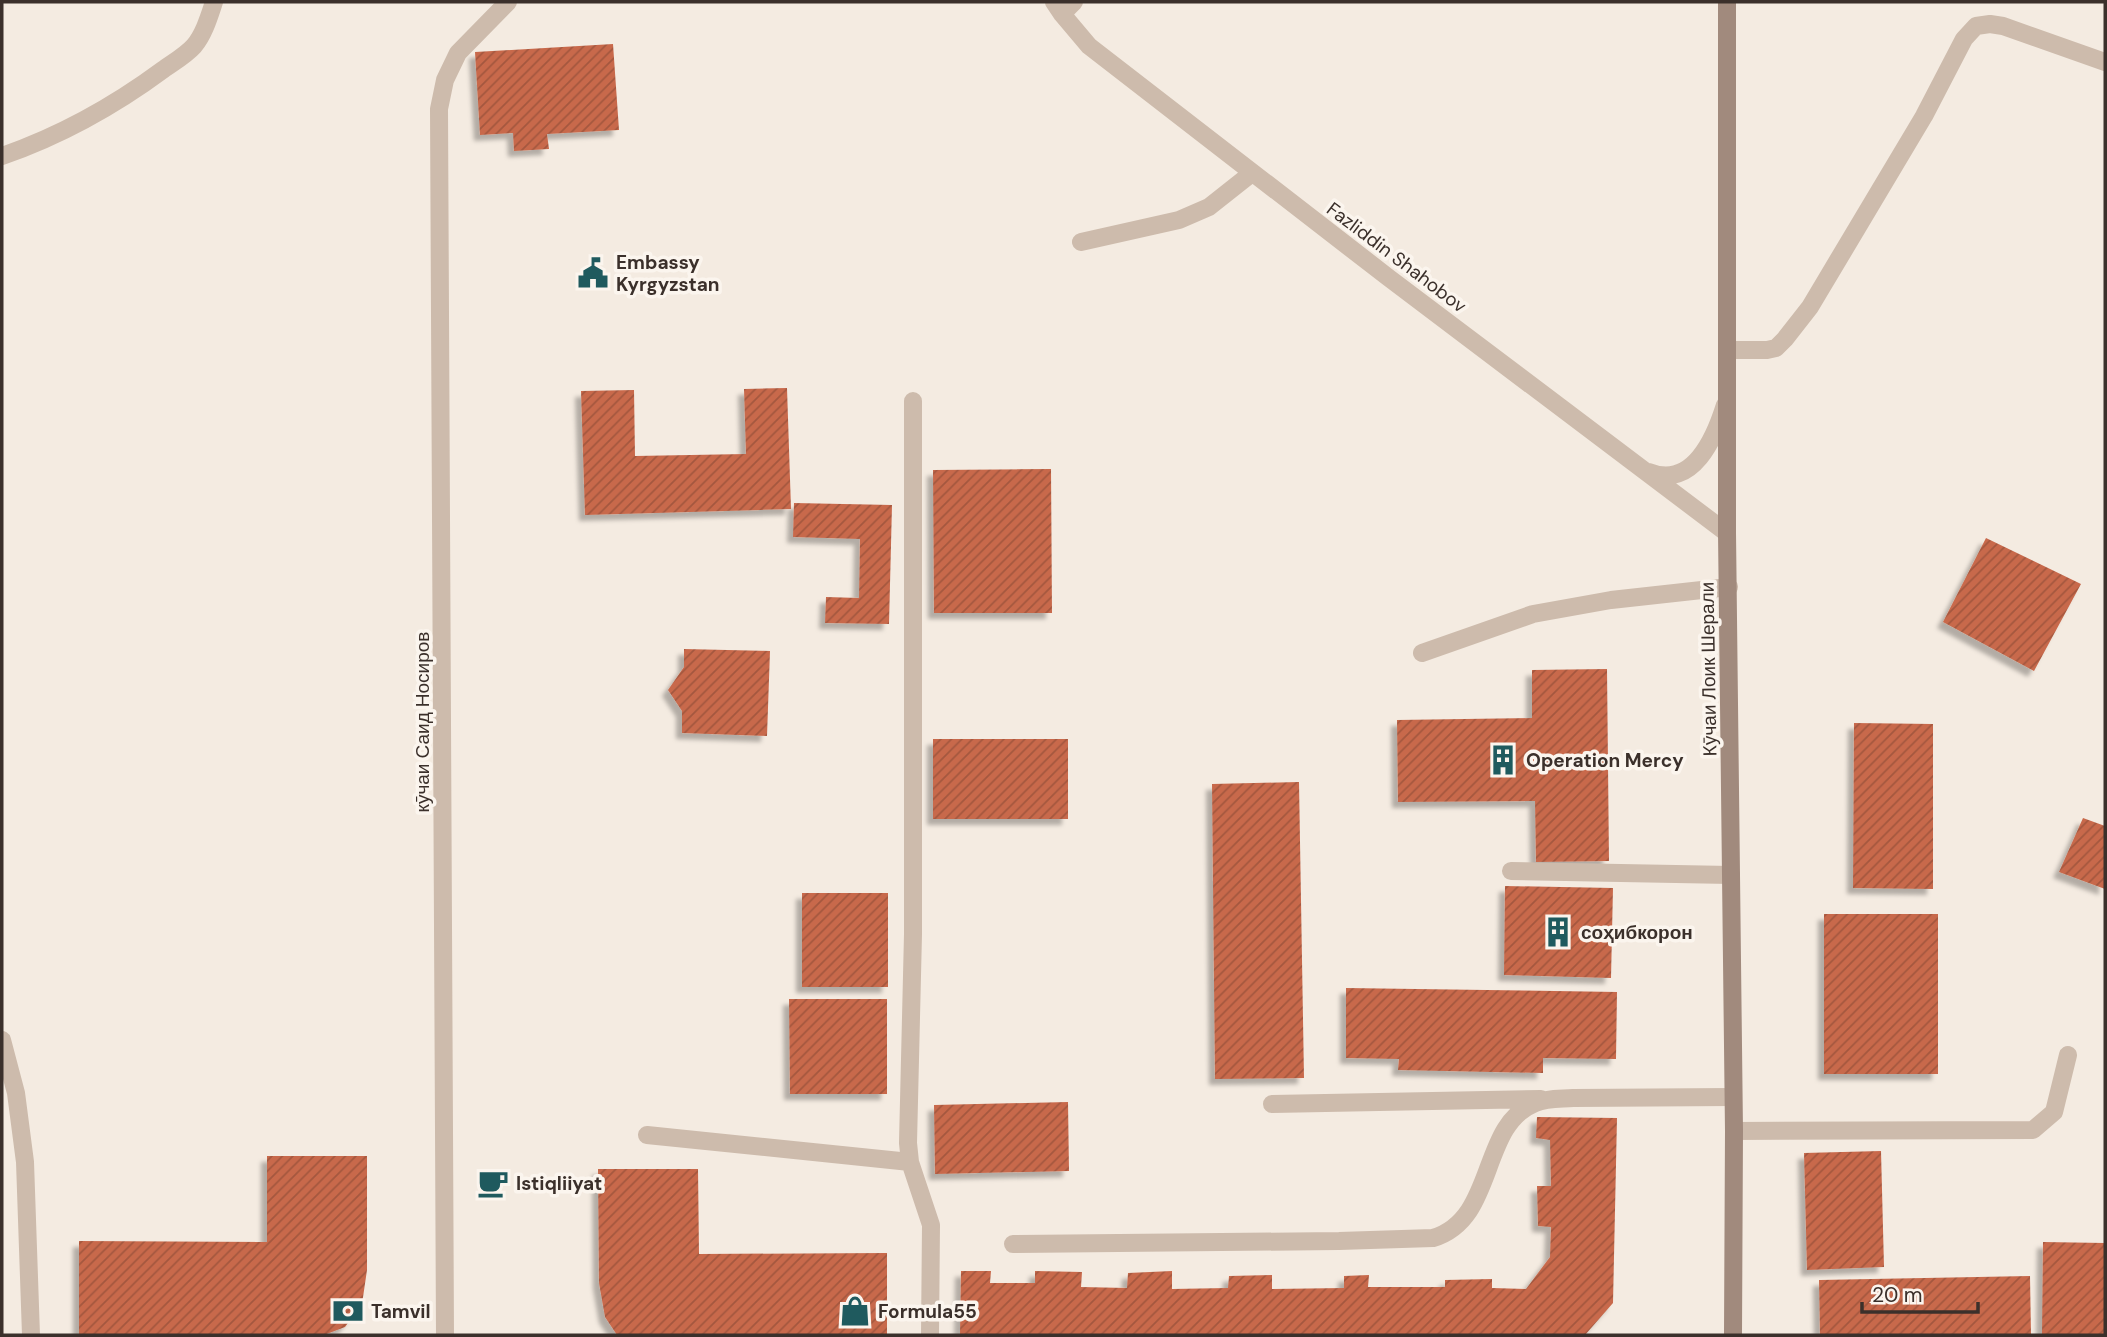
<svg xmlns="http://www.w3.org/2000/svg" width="2107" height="1337" viewBox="0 0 2107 1337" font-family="'DM Sans',sans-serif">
	<defs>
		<pattern id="building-hatch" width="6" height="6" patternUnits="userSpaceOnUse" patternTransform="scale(1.75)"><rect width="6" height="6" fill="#c8694b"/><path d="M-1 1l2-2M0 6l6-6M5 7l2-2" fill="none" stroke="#a4573f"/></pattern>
		<filter id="shadow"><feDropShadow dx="-6" dy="6" stdDeviation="2" flood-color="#0004"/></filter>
	</defs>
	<rect width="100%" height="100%" fill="#f4ebe1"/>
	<path fill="url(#building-hatch)" filter="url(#shadow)" d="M613 44 619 130 547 134 549 149 514 151 513 133 480 135 475 52Z
		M787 388 791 509 585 515 581 391 634 390 635 456 746 454 744 389Z
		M1051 469 1052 613H934L933 470Z
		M794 503 892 505 889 624 825 623 826 597 859 598 860 539 793 537Z
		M1986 538 2081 584 2034 671 1943 622Z
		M684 649 770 651 767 736 682 733V711L668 690 684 667Z
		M1607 669 1609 861 1536 862 1535 801 1398 802 1397 720 1532 718V670Z
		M1854 723 1933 724V889L1853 888Z
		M933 739H1068V819H933Z
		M1299 782 1304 1078 1215 1079 1212 784Z
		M2083 818 2105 826V889L2059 872Z
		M1505 886 1613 888 1611 978 1504 975Z
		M802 893H888V987H802Z
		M1824 914H1938V1074H1824Z
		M1346 988 1617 992 1616 1059 1543 1058V1073L1398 1070 1399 1059 1346 1058Z
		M789 999H887V1094H790Z
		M1068 1102 1069 1171 935 1174 934 1105Z
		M1537 1117 1617 1118 1613 1303 1585 1335H960L961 1271H991L990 1283H1035V1271L1082 1272 1081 1287 1127 1288 1128 1273 1172 1271V1289L1228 1288 1229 1276 1272 1275V1289L1344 1288V1276L1369 1275 1368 1287H1445V1280L1492 1279V1288L1526 1289 1550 1257 1551 1227 1538 1226 1537 1186H1551L1550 1140 1536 1138Z
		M1881 1151 1884 1267 1807 1270 1804 1153Z
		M267 1156H367V1270L362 1304 345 1327 324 1335H79V1241L267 1242Z
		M598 1169H698L699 1254 887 1253V1335H617L605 1317 599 1283Z
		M2043 1242 2105 1243V1335H2042Z
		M2030 1276 2031 1335H1820L1819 1280Z"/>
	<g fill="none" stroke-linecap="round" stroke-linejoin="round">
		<path stroke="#cdbbac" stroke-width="18" d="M1054 2 1062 14 1089 46 1389 278 1727 533
			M1062 14 1074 2
			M2 156C60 136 114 106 164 69 174 62 186 55 194 46 204 34 209 17 214 2
			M1081 242 1179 220 1209 207 1252 173
			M1727 350H1767L1776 348 1785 339 1810 307 1924 116 1964 39 1976 26 1990 24 2003 26 2105 62
			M913 401V934L908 1143 910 1162 931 1225 930 1335
			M1649 472C1693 490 1715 437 1725 405
			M1422 653 1533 614 1611 600 1729 587
			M1511 871 1731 875
			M1272 1104 1541 1099
			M1734 1131 2033 1130 2054 1112 2068 1055
			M647 1135 910 1162
			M1013 1244 1339 1241 1433 1238C1497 1219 1479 1125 1535 1103 1547 1098 1560 1099 1573 1098L1732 1097"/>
		<path stroke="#cdbbac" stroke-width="18" d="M2 1040 16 1093 25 1162 31 1335
			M445 1335 439 109 445 80 458 53 508 2"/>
		<path stroke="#a18a7d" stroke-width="18" d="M1727 2V533L1734 1131 1733 1335"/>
	</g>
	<defs>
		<g id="civic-bare" transform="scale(2.415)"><path d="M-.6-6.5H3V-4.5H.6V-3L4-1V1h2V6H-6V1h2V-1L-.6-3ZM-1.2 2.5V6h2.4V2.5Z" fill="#1f5a5e" stroke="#fbf5ee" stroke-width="2.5" paint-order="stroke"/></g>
		<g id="building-bare" transform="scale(2.415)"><path d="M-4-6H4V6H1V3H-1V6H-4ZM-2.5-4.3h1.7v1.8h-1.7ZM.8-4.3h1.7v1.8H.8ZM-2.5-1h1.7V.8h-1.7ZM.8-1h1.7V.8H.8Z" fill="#1f5a5e" stroke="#fbf5ee" stroke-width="2.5" paint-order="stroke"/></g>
		<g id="cafe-bare" transform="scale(2.415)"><path d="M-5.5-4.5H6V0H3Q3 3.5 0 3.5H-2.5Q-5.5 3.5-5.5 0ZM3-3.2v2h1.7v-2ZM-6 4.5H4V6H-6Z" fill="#1f5a5e" stroke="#fbf5ee" stroke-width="2.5" paint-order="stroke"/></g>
		<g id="bank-bare" transform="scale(2.415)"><path d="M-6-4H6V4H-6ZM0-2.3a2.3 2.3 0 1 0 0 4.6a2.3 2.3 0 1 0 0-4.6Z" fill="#1f5a5e" stroke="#fbf5ee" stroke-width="2.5" paint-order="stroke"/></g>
		<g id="shop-bare" transform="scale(2.415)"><path d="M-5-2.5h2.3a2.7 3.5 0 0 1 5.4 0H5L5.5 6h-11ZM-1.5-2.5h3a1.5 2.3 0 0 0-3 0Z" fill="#1f5a5e" stroke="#fbf5ee" stroke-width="2.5" paint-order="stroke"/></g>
	</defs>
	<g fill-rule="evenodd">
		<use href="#civic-bare" x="593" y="273"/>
		<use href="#building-bare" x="1503" y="760"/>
		<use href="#building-bare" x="1558" y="932"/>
		<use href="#cafe-bare" x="493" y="1183"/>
		<use href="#bank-bare" x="348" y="1311"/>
		<use href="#shop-bare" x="855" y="1311"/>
	</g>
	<g text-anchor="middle" stroke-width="7" stroke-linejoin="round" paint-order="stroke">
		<g font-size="19" fill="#3b302b" stroke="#fbf5ee">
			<text transform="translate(1397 257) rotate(37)" y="7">Fazliddin Shahobov</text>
			<text transform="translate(1708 669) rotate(-91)" y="7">Кӯчаи Лоик Шерали</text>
			<text transform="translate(422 722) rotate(-90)" y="7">кӯчаи Саид Носиров</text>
		</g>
		<g font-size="19" font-weight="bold" fill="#3b302b" stroke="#fbf5ee" text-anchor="start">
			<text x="616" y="269">Embassy<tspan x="616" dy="22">Kyrgyzstan</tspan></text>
			<text x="1526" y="767">Operation Mercy</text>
			<text x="1581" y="939">соҳибкорон</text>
			<text x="516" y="1190">Istiqliiyat</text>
			<text x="371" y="1318">Tamvil</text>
			<text x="878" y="1318">Formula55</text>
		</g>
	</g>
	<rect width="2107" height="1337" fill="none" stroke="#3b302b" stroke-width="7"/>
	<path d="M1862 1302v10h116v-10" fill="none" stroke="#3b302b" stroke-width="3.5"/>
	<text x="1872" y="1302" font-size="21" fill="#3b302b" stroke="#fbf5ee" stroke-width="5" paint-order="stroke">20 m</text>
</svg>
